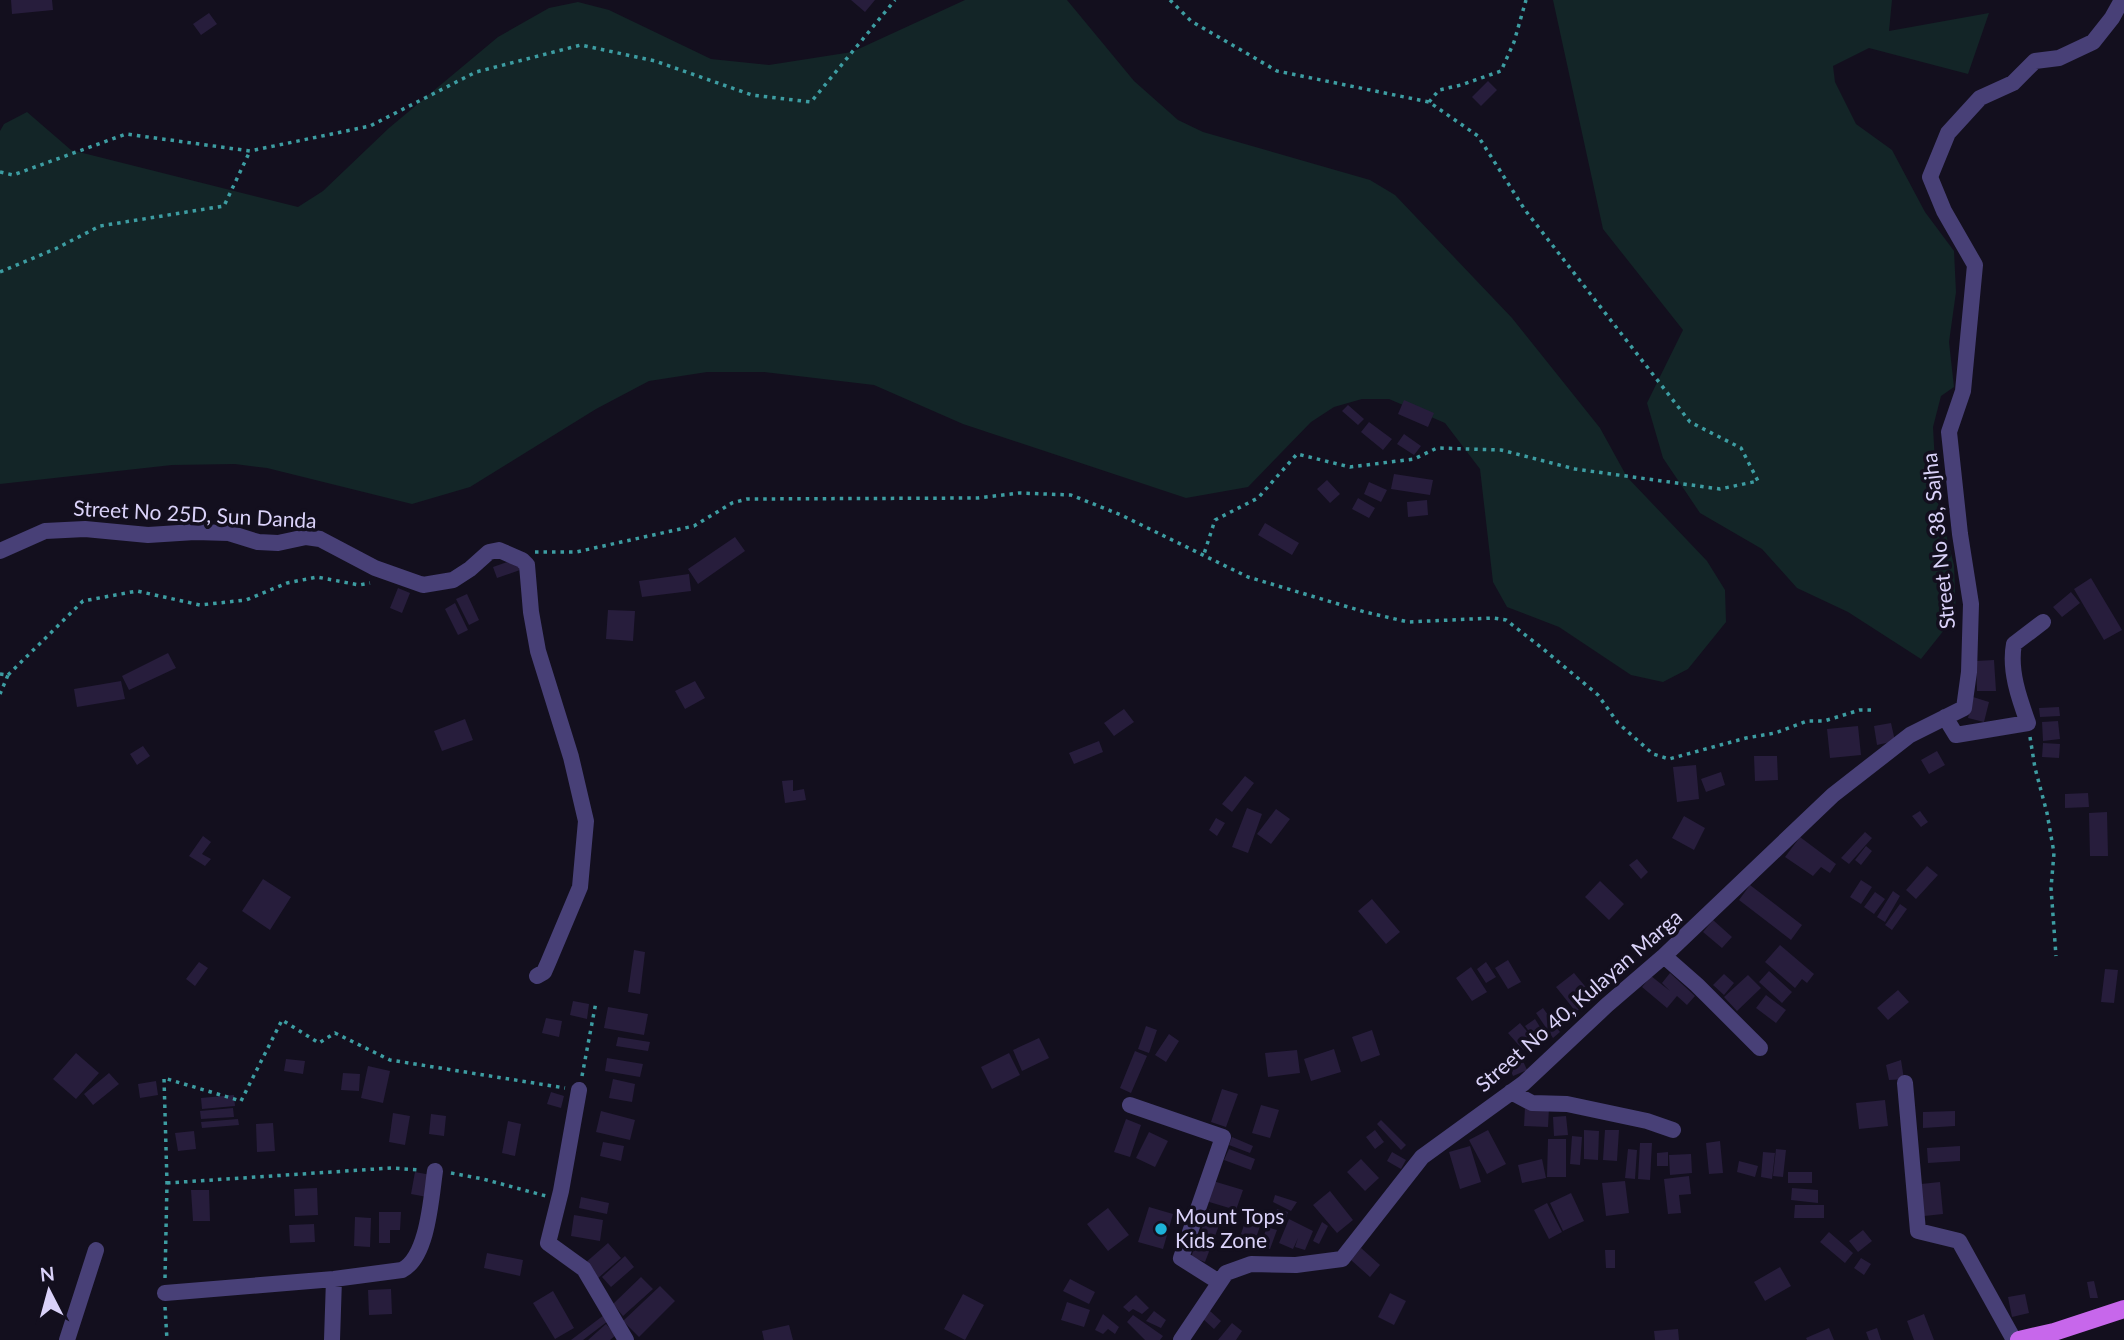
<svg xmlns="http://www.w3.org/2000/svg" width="2124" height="1340" viewBox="0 0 2124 1340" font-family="Lato,sans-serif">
	<rect width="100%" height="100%" fill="#130f1e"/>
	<path fill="#132527" d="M965 0H1067L1134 81 1178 120 1203 132 1370 180 1395 195 1512 318 1600 428 1627 477 1707 561 1725 590 1726 622 1688 669 1663 682 1631 675 1559 627 1507 607 1493 582 1480 469 1445 423 1389 399H1362L1334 407 1311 422 1248 487 1186 498 963 424 874 385 764 372H707L649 381 596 409 470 487 412 504 267 468 235 464 172 465 0 484V131L4 124 27 112 71 150 298 207 323 191 389 128 498 37 549 8 578 2 609 10 711 59 769 65 852 52Z
		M1553 0H1892L1889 31 1989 13 1968 74 1869 48 1833 66 1835 82 1856 124 1892 150 1925 212 1954 251 1956 292 1949 342 1954 387 1941 396 1933 427 1937 499 1954 565 1956 615 1921 659 1848 612 1797 588 1762 549 1700 513 1663 458 1647 403 1683 330 1603 229Z"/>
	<path fill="#271d3c" d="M11 0H52L53 10 12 14Z
		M851 0H875L865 12Z
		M209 13 217 24 201 35 193 24Z
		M1488 81 1497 90 1481 106 1472 97Z
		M1404 400 1434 413 1428 427 1398 414Z
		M1348 405 1364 419 1358 425 1342 411Z
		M1369 422 1392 439 1383 450 1361 432Z
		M1404 434 1421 446 1414 455 1397 444Z
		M1394 474 1433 480 1430 495 1391 489Z
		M1327 480 1340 494 1330 503 1317 489Z
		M1369 482 1387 490 1381 502 1364 494Z
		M1358 498 1375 508 1369 518 1352 509Z
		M1427 500 1428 515 1408 517 1407 502Z
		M1265 523 1299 543 1292 555 1258 535Z
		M735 537 745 551 698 584 688 569Z
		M516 559 520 570 497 578 493 567Z
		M689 574 691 591 642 597 639 581Z
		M2091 578 2122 630 2104 640 2074 589Z
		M398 588 410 593 402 613 390 608Z
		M2071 592 2080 603 2062 617 2053 607Z
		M467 594 479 620 469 625 456 599Z
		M455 603 468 630 458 635 445 609Z
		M608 610 635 611 633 641 606 639Z
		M168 653 176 668 129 690 122 676Z
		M1994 660 1996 691H1977L1976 661Z
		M121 681 125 699 77 707 74 689Z
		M695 681 705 698 685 709 675 691Z
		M1973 697 1989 702 1984 722 1968 718Z
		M2059 707 2060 716 2040 717 2039 708Z
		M1124 709 1134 722 1114 736 1104 723Z
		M465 719 473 740 442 751 434 731Z
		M2058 721 2060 739 2043 741 2042 722Z
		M1891 723 1895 741 1877 745 1874 726Z
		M1858 726 1861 755 1830 758 1827 729Z
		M1099 741 1103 752 1074 764 1069 753Z
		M2043 743 2060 744 2059 758 2042 757Z
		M143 746 150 756 137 765 130 754Z
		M1937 751 1945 765 1929 774 1921 760Z
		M1754 756H1777L1778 780 1755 781Z
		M1696 765 1699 799 1677 802 1673 767Z
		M1721 772 1725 785 1706 792 1701 779Z
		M1245 776 1254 783 1232 812 1222 804Z
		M793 780V791L804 789 806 800 785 803 782 781Z
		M2088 793 2089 807 2065 808V794Z
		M1247 808 1262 814 1248 853 1232 847Z
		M1276 809 1290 819 1271 844 1257 834Z
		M1920 811 1928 822 1921 827 1912 816Z
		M2107 812 2108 856H2090L2089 813Z
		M1684 816 1705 828 1694 850 1672 838Z
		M1216 818 1225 823 1217 836 1209 830Z
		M1865 832 1872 838 1849 864 1841 858Z
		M203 836 211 842 202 854 211 859 205 866 189 856Z
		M1800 837 1836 864 1830 873 1821 867 1813 876 1785 857Z
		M1866 846 1872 851 1861 865 1855 860Z
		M1637 859 1648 872 1641 879 1629 865Z
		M1927 866 1938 875 1916 899 1906 890Z
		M263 879 291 897 270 930 242 911Z
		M1861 880 1872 887 1861 904 1850 897Z
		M1600 881 1624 904 1609 920 1585 897Z
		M1750 885 1802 925 1791 940 1739 900Z
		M1893 891 1900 896 1885 922 1877 917Z
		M1875 892 1885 899 1874 914 1864 907Z
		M1372 899 1400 932 1386 944 1358 911Z
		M1900 904 1907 909 1892 930 1885 925Z
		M1713 920 1732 937 1722 948 1703 932Z
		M1780 945 1814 974 1807 983 1802 979 1795 988 1765 962Z
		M634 950 645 952 640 994 628 992Z
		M1508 960 1521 982 1508 989 1495 968Z
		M199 962 208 968 195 986 186 979Z
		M1486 962 1496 977 1486 983 1477 969Z
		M1471 967 1487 992 1472 1001 1456 978Z
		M2105 969 2118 970 2114 1003 2101 1002Z
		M1769 971 1792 992 1782 1003 1759 982Z
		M1574 973 1594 997 1576 1012 1556 987Z
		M1670 973 1695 996 1687 1005 1677 996 1667 1008 1642 987 1651 976 1670 991 1662 983Z
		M1724 974 1734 983 1724 995 1713 985Z
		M1748 975 1761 988 1737 1011 1724 997Z
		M1898 990 1909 1002 1888 1020 1877 1008Z
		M1766 995 1786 1010 1776 1023 1756 1008Z
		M573 1001 589 1004 587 1019 570 1015Z
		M608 1007 648 1014 644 1035 604 1028Z
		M1543 1008 1560 1032 1553 1038 1536 1013Z
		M546 1018 562 1021 559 1037 542 1033Z
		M1535 1019 1545 1035 1536 1041 1525 1026Z
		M1520 1023 1535 1041 1523 1050 1508 1033Z
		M1146 1026 1157 1030 1149 1053 1138 1049Z
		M1372 1030 1380 1055 1361 1062 1352 1037Z
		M1169 1034 1179 1041 1166 1062 1155 1055Z
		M618 1037 650 1042 648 1051 616 1046Z
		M1039 1038 1049 1058 1022 1071 1013 1050Z
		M1334 1049 1341 1072 1311 1081 1304 1059Z
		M1297 1050 1300 1073 1268 1077 1265 1053Z
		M1135 1051 1147 1056 1131 1093 1120 1088Z
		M76 1053 99 1073 76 1099 53 1079Z
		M1009 1053 1020 1075 992 1089 981 1067Z
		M1520 1054 1527 1070 1513 1076 1506 1060Z
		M607 1058 643 1064 640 1077 605 1071Z
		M286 1059 305 1061 303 1074 284 1071Z
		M1901 1060 1904 1079 1889 1080 1886 1065Z
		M368 1066 390 1071 383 1103 361 1098Z
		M109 1073 119 1084 93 1105 84 1094Z
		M343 1073 360 1074 359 1091 341 1090Z
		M613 1079 635 1084 632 1102 609 1098Z
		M156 1081 158 1095 140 1098 138 1084Z
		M1222 1089 1238 1094 1226 1127 1211 1122Z
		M551 1092 564 1096 561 1108 547 1104Z
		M234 1095 235 1106 202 1109 201 1098Z
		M1885 1100 1888 1126 1859 1129 1856 1103Z
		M1261 1105 1279 1110 1270 1138 1252 1133Z
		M1525 1107 1549 1108 1548 1127 1524 1126Z
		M233 1108 234 1117 201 1119 200 1111Z
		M601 1111 635 1120 630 1140 596 1132Z
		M1955 1111V1126L1923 1128V1112Z
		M393 1113 410 1116 405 1145 389 1142Z
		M431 1114 446 1116 444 1136 429 1134Z
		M1566 1116 1568 1135 1554 1136 1553 1117Z
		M238 1119 239 1125 202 1128 201 1122Z
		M1126 1119 1141 1125 1130 1157 1114 1152Z
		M1381 1120 1406 1145 1401 1150 1377 1124Z
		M508 1121 521 1124 515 1156 502 1153Z
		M273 1123 275 1151 257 1152 256 1124Z
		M1375 1130 1384 1142 1375 1149 1366 1137Z
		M1488 1130 1506 1164 1487 1174 1469 1140Z
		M1584 1130 1599 1131 1598 1160 1584 1159Z
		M1605 1130H1619L1617 1161 1603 1160Z
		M194 1131 196 1149 178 1151 175 1133Z
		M1149 1132 1168 1141 1155 1167 1136 1158Z
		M1572 1136 1582 1137 1580 1165 1570 1164Z
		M1232 1137 1253 1146 1250 1153 1229 1145Z
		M1548 1139H1566V1177H1547Z
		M1720 1141 1723 1173 1709 1174 1706 1143Z
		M603 1142 624 1146 621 1161 600 1156Z
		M1640 1143H1652L1650 1180 1638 1179Z
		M1470 1146 1481 1182 1460 1189 1449 1152Z
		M1960 1146V1161L1928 1163 1927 1148Z
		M1229 1149 1255 1159 1251 1170 1224 1160Z
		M1628 1149 1637 1150 1635 1179 1625 1178Z
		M1776 1149 1786 1150 1783 1177 1773 1176Z
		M1392 1152 1406 1160 1401 1169 1387 1161Z
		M1668 1152V1166H1657V1153Z
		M1763 1152 1775 1153 1772 1179 1761 1177Z
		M1691 1154 1692 1173 1670 1175 1669 1155Z
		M1361 1159 1379 1178 1365 1191 1347 1172Z
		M1542 1159 1546 1178 1522 1183 1518 1165Z
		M1739 1161 1758 1166 1755 1177 1737 1172Z
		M415 1172 431 1175 427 1197 411 1194Z
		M1788 1172H1812V1183H1788Z
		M1689 1176 1691 1194 1679 1195 1681 1213 1668 1214 1664 1179Z
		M1213 1181 1243 1190 1236 1210 1206 1201Z
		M1625 1181 1629 1213 1606 1216 1602 1183Z
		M1940 1182 1943 1214 1924 1216 1921 1184Z
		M317 1188 318 1215 295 1216 294 1189Z
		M1792 1188 1818 1190V1203L1791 1200Z
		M191 1190H209L210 1221H193Z
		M1330 1191 1353 1220 1337 1233 1313 1205Z
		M1571 1193 1584 1221 1563 1231 1550 1203Z
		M1275 1195 1297 1202 1291 1211 1273 1202Z
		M581 1197 609 1203 607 1214 579 1208Z
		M1547 1203 1562 1232 1549 1239 1534 1210Z
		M1795 1205H1824V1218H1794Z
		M1149 1207 1173 1214 1163 1249 1138 1242Z
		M1108 1208 1129 1235 1108 1251 1087 1224Z
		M1209 1209 1223 1215 1205 1262 1191 1257Z
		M1277 1209 1288 1212 1283 1227 1273 1224Z
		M379 1212H401L400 1230H390V1243H379Z
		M1248 1213 1263 1217 1255 1241 1240 1237Z
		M574 1215 603 1220 600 1241 571 1236Z
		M355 1217 371 1218 370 1247 354 1246Z
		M1289 1219 1313 1231 1305 1250 1295 1247 1298 1238 1293 1249 1279 1243Z
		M1322 1222 1328 1226 1319 1244 1313 1241Z
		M314 1224 315 1242 290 1243 289 1225Z
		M1267 1227 1277 1230 1270 1249 1260 1246Z
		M1863 1230 1872 1241 1858 1252 1849 1241Z
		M1829 1232 1853 1253 1845 1263 1820 1242Z
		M608 1243 621 1258 597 1279 584 1264Z
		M1361 1248 1380 1265 1370 1277 1351 1260Z
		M1605 1250H1615V1268H1606Z
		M487 1253 523 1260 520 1276 484 1268Z
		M625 1256 634 1267 611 1287 602 1277Z
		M1861 1258 1871 1264 1864 1275 1854 1268Z
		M1780 1267 1791 1286 1765 1301 1754 1282Z
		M641 1277 653 1289 623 1316 613 1304Z
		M1070 1279 1095 1292 1089 1304 1063 1291Z
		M2094 1281 2098 1298H2090L2087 1282Z
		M660 1286 675 1301 639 1337 623 1321Z
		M391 1289 392 1314 369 1315 368 1290Z
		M553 1291 574 1328 555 1339 533 1303Z
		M1390 1293 1406 1301 1394 1325 1378 1317Z
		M963 1294 984 1305 965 1340 944 1329Z
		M2025 1294 2029 1313 2012 1317 2008 1297Z
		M1136 1295 1149 1308 1142 1314 1133 1309 1129 1312 1123 1307Z
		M1067 1302 1090 1310 1084 1327 1061 1320Z
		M1154 1311 1166 1320 1161 1328 1146 1321Z
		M1210 1311 1221 1321 1214 1329 1203 1319Z
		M1103 1314 1119 1327 1115 1334 1108 1329 1103 1334 1095 1330Z
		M1924 1314 1934 1340H1914L1907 1321Z
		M604 1315 608 1321 583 1340H571Z
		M1133 1315 1163 1336 1160 1340H1145L1127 1322Z
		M1232 1323 1242 1331 1236 1340H1218Z
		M606 1324 616 1335 610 1340H588Z
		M789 1325 793 1340H764L762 1331Z
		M1829 1328 1834 1340H1807L1806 1338Z
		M1877 1328 1881 1340H1869L1866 1332Z
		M1678 1329 1679 1340H1655L1654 1331Z"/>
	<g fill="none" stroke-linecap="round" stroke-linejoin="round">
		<path stroke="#3d9da2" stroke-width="3.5" stroke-dasharray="3.5 5" stroke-linecap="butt" d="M1170 0 1191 21 1277 71 1429 102 1478 136 1525 210 1690 422 1741 448 1758 481 1720 489 1575 469 1501 450 1437 448 1414 459 1350 467 1297 454 1258 498 1215 520 1203 557
			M1429 102 1439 90 1461 85 1501 71 1514 42 1526 0
			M0 172 13 175 126 134 250 151 370 126 476 72 581 45 655 61 752 95 811 102 895 0
			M0 272 55 249 100 226 224 206 250 151
			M535 552H576L694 526 732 503 747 499 978 498 1019 493 1071 495 1121 515 1248 577 1365 612 1408 622 1493 618 1506 620 1542 648 1598 695 1618 723 1653 754 1669 759 1746 738 1775 733 1807 721H1824L1860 710H1874
			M0 674 8 675 0 694
			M8 675 83 601 137 591 200 605 246 600 287 583 317 577 359 585 370 583
			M2030 737 2035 768 2047 813 2054 853 2051 888 2056 956
			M582 1076 596 1002
			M451 1173 483 1179 546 1196
			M167 1183 391 1168 419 1170
			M165 1278 167 1183 164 1078 241 1101 282 1020 319 1043 335 1033 390 1060 565 1088
			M165 1307 167 1340"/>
		<path stroke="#484077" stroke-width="16" d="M0 551 45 531 85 529 148 535 195 532 229 533 258 542 278 543 306 537 320 539 375 568 423 585 453 580 470 569 489 552 499 550 522 560 527 565 531 612 538 651 571 757 586 821 580 887 548 963 544 972 537 976
			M1945 717 1956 735 2028 723C2019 698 2009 670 2014 644L2043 622
			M1664 956 1697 985 1760 1048
			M1905 1083 1918 1231 1959 1241 2014 1340
			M579 1090 561 1191 548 1243 584 1269 626 1340
			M1511 1092 1532 1103 1567 1104 1647 1121 1673 1130
			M1130 1105 1223 1137 1181 1258 1219 1282
			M165 1293 334 1279 402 1270C428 1257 431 1198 435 1171
			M67 1340 96 1250
			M332 1340 334 1279
			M1181 1340 1226 1273 1251 1264 1296 1265 1342 1259 1422 1157 1524 1083 1607 1005 1664 956 1833 795 1910 735 1964 708 1969 672 1971 604 1960 534 1949 432 1963 391 1975 265 1944 211 1930 177 1948 133 1980 98 2013 83 2035 61 2059 58 2093 42 2112 18 2122 0"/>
		<path stroke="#c767eb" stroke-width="18" d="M2019 1340 2054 1332 2124 1309"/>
	</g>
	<circle fill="#1db3d9" stroke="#130f1e" stroke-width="2.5" cx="1161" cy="1229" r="7"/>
	<g text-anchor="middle" stroke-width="7" stroke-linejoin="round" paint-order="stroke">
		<g font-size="21" fill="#dad2f9" stroke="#130f1e">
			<text transform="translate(195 515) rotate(3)" y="7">Street No 25D, Sun Danda</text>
			<text transform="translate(1939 541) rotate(-96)" y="7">Street No 38, Sajha</text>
			<text transform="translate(1579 1001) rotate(-41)" y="7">Street No 40, Kulayan Marga</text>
		</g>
		<g font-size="21" fill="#dad2f9" stroke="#130f1e" text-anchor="start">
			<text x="1175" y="1224">Mount Tops<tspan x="1175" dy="24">Kids Zone</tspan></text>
		</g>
	</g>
	<g transform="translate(49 1291) rotate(354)" stroke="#130f1e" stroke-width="5" paint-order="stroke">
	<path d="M0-5L12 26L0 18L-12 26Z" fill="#dad2f9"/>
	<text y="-10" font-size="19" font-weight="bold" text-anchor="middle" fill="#dad2f9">N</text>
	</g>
</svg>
